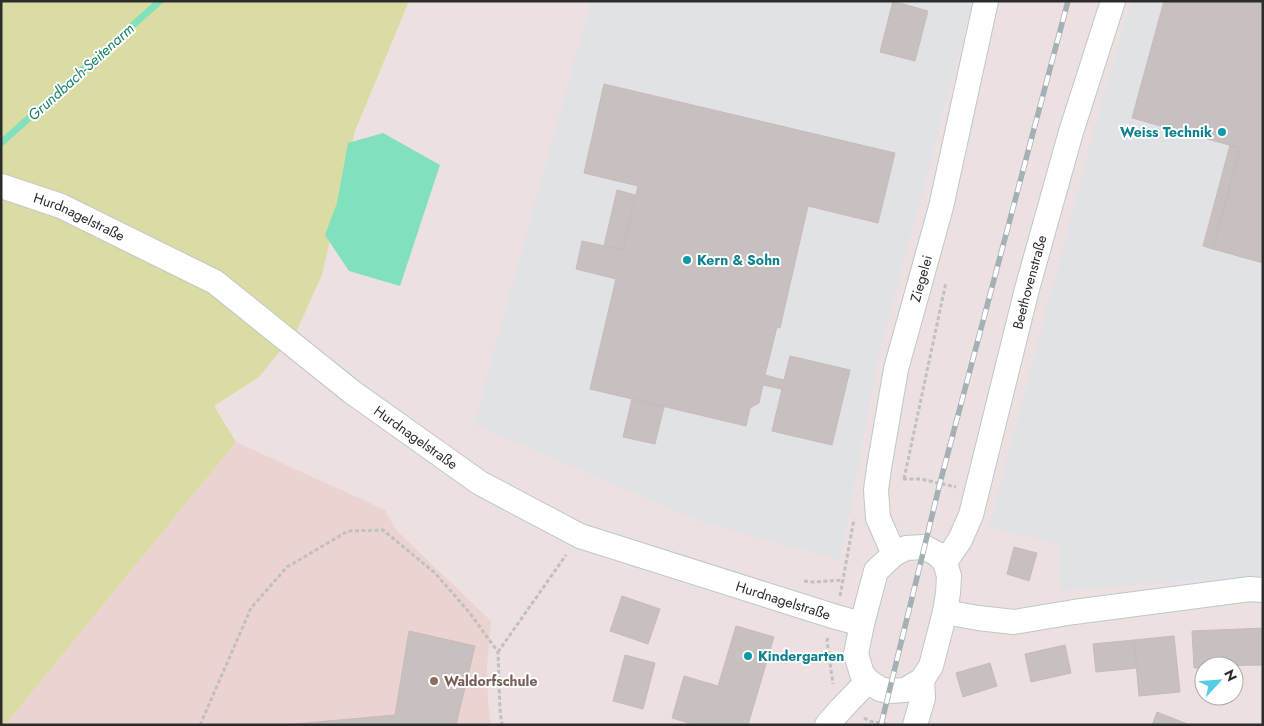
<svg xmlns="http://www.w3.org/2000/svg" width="1264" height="726" viewBox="0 0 1264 726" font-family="Jost,sans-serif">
	<rect width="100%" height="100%" fill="#ece0e1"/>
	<path fill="#e0e2e6" d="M591 1H973L880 350 840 560 699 521 474 424Z
		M1133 1H1263V576L1059 591V544L989 527 1102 100 1128 12Z"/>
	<path fill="#ebd3d2" d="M236 442 385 510 396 530 491 621 487 666 488 702 491 725H5Z"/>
	<path fill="#dbdca4" d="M1 1H409L355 131 322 275 297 330 259 377 214 406 236 442 5 725H1Z"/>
	<path fill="#80e1bc" d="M383 133 440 165 400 286 349 271 325 235 337 203 348 143Z"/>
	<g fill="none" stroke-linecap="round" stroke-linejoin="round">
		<path stroke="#80e1bc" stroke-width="7" d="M1 143 160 1"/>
	</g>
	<path fill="#c8bfbf" stroke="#c8baba" d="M893 1 928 11 915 61 880 52Z
		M1164 1H1263V263L1213 249 1240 148 1132 118Z
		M604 84 895 153 878 223 808 206 780 328 777 327 765 375 784 380 790 356 850 370 832 445 772 431 782 389 763 385 759 403 750 408 746 426 590 389 616 279 576 269 582 241 623 250 638 186 584 173Z
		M1230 145 1240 148 1213 249 1203 246Z
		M617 190 635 195 623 250 604 246Z
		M632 399 664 407 655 444 623 437Z
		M1014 547 1037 553 1029 581 1007 574Z
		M622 596 660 609 648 644 610 631Z
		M736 626 774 637 748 725H695L672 718 684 676 718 686Z
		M1263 628V665L1204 666V668H1194L1192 631Z
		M409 631 475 646 456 725H283L395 715Z
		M1174 636 1180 692 1139 696 1134 640Z
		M1134 640 1137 668 1096 672 1093 644Z
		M1065 645 1071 673 1031 682 1025 654Z
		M625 655 655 663 643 709 613 701Z
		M990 663 997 686 963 697 956 673Z
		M1157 712 1190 725H1152Z"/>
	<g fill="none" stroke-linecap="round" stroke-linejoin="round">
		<g stroke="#bec8c9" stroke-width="26">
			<g id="minor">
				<path id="s1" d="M1 186 61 206 215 282 352 392 480 483 580 536 836 617 862 624"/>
				<path d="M924 547 937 554 945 562 949 576 948 593 945 612 931 666 922 680 905 690 889 691 880 689 868 681 862 674 856 654 862 624 876 571 894 554 906 548Z"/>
				<path id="s2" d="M894 554 878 518 876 490 879 468 896 369 941 207 986 1"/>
				<path id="s3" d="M945 562 960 540 971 515 1027 289 1071 132 1113 1"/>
				<path d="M945 612 978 618 1014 622 1074 612 1250 589 1263 590"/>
				<path d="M827 725 841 709 868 681"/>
				<path d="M915 725 923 698 922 680"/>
			</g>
		</g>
		<path stroke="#c0c0c0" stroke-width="3" stroke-dasharray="4 2.5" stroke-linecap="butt" d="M903 479H921L956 487
			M904 479 946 282
			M804 581 814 582 843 580
			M840 596 854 519
			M828 638 827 641 833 684
			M498 652 566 555
			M864 718 869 721 890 725
			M200 725 251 608 287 567 348 531 383 530 435 573 469 612 498 652 500 710 502 725"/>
		<use href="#minor" stroke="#fff" stroke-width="24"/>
		<g stroke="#a4b1b4" stroke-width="5.5">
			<path id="rail" d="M881 725 940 483 1068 1"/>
		</g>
		<use href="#rail" stroke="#fff" stroke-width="4" stroke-dasharray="11" stroke-linecap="butt"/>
	</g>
	<g fill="#0f9aa8" stroke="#fff" stroke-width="2">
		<circle cx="1222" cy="132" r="5"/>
		<circle cx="687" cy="260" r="5"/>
		<circle cx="748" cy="656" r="5"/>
	</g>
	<circle fill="#8d6e63" stroke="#fff" stroke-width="2" cx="434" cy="681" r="5"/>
	<g text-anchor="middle" stroke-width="4" stroke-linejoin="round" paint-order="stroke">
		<g font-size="14" font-weight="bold" fill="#0d838f" stroke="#fff" text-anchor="start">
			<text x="1212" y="137" text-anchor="end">Weiss Technik</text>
			<text x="697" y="265">Kern &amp; Sohn</text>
			<text x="758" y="661">Kindergarten</text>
		</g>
		<g font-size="14" fill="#2c2c2c" stroke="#fff">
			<text dy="5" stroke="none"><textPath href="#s1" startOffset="84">Hurdnagelstraße</textPath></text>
			<text dy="5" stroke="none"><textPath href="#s2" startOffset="284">Ziegelei</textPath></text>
			<text dy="5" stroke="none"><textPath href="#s3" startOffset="294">Beethovenstraße</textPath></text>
			<text dy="5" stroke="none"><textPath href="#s1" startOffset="489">Hurdnagelstraße</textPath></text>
			<text dy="5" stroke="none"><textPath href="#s1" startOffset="894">Hurdnagelstraße</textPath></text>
		</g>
		<g font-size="14" font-weight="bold" fill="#785e54" stroke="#fff" text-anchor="start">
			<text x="444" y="686">Waldorfschule</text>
		</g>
		<g font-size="15" font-style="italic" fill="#1c8263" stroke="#fff">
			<text transform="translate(81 72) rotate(-42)" y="5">Grundbach-Seitenarm</text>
		</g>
	</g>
	<rect width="1264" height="726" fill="none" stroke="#2c2c2c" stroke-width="5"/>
	<g transform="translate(1219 681) rotate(64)"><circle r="24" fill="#ffffff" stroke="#ababab"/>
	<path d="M0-4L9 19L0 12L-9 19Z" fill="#54cee6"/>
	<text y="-8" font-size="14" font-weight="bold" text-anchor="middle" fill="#2c2c2c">N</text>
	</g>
</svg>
